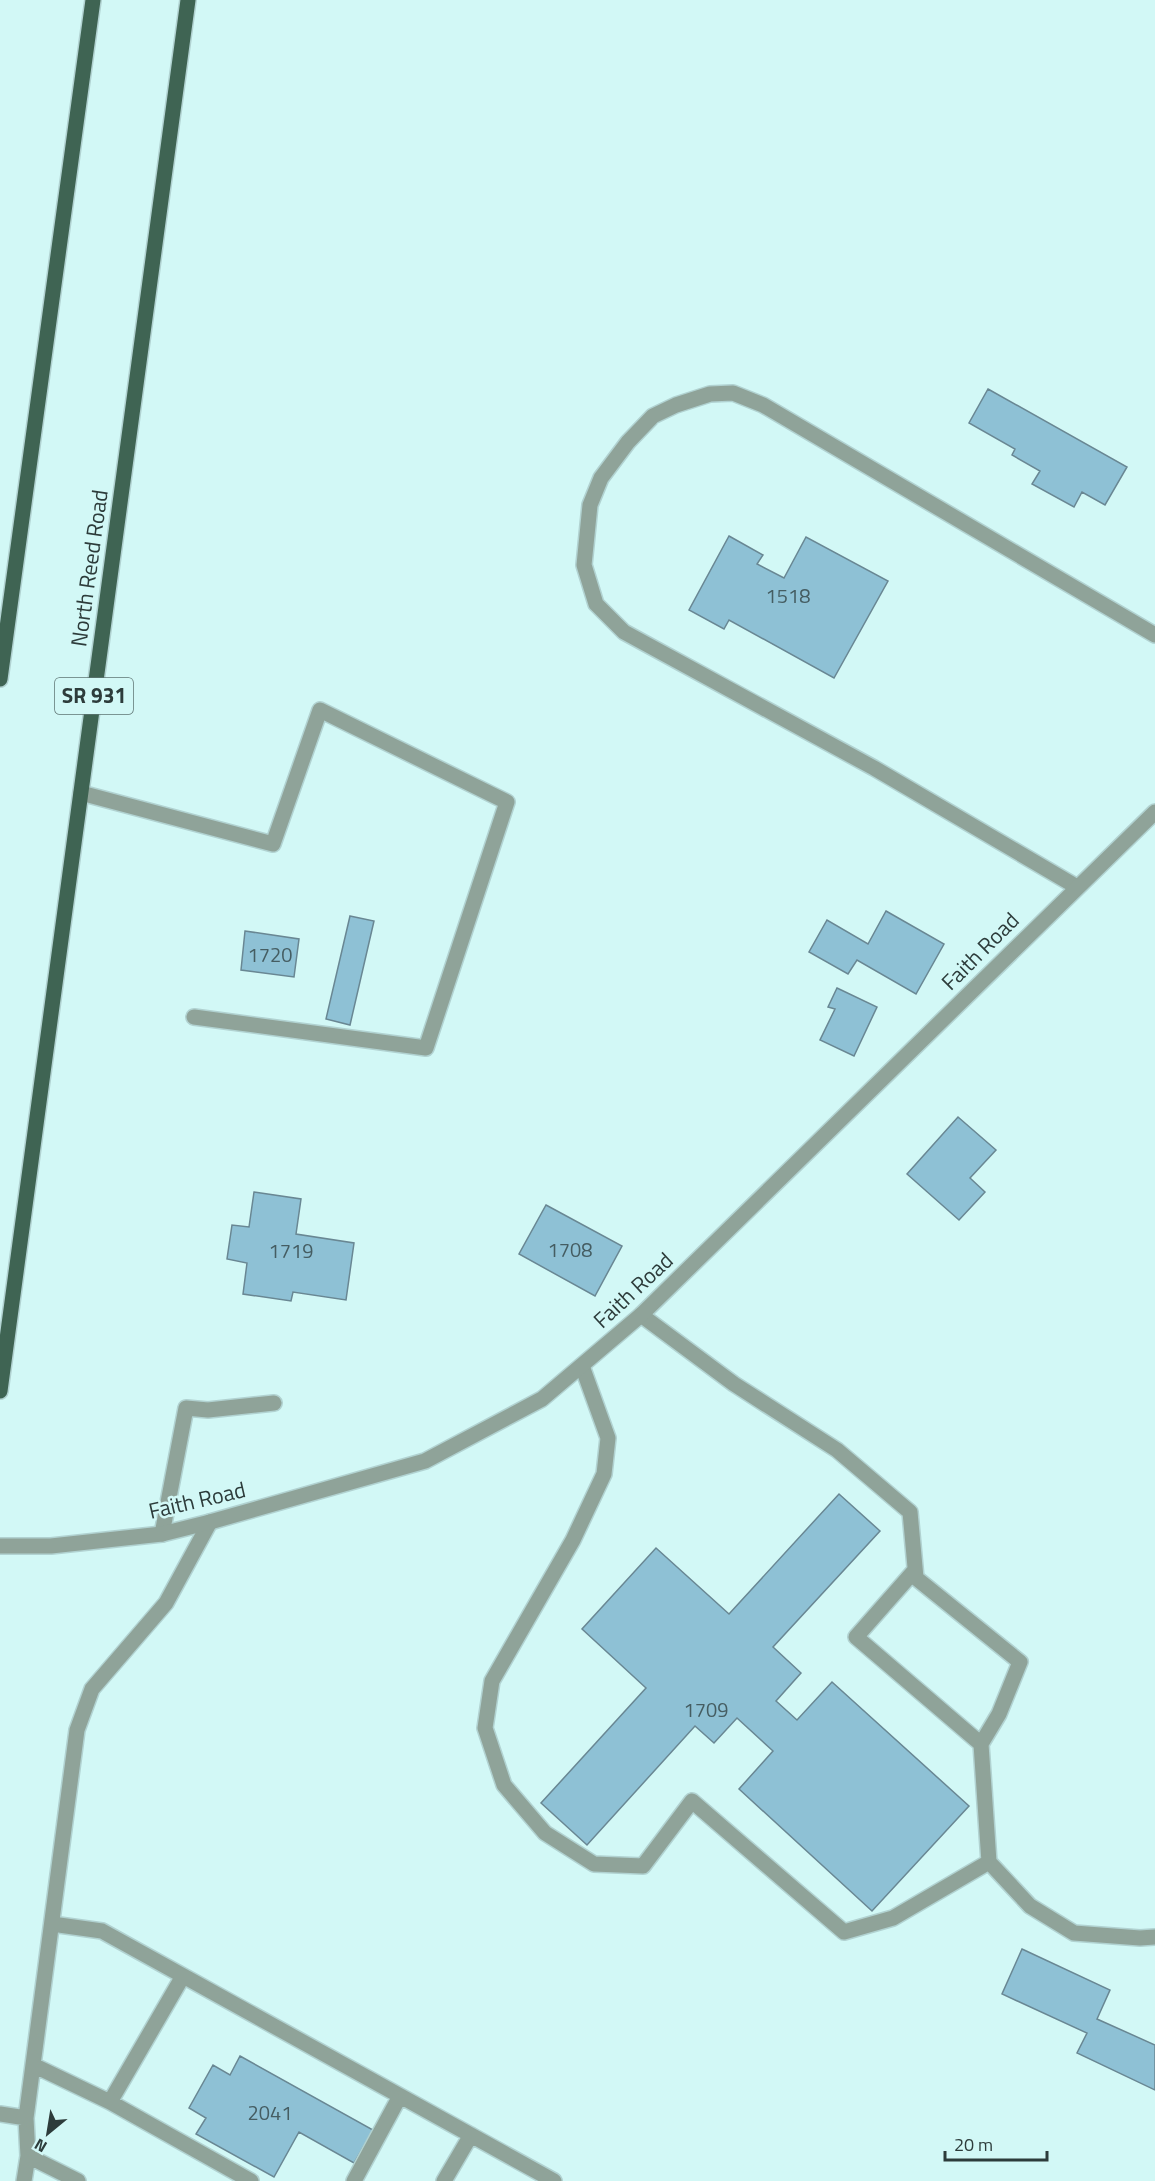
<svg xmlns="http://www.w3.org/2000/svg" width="1155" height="2181" viewBox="0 0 1155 2181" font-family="'Titillium Web',sans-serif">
	<rect width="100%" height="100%" fill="#d2f8f6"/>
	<path fill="#8ec1d5" stroke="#698793" stroke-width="1.5" d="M988 389 1127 467 1105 505 1082 492 1074 507 1032 484 1040 471 1012 455 1015 449 969 423Z
		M729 536 763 555 757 564 784 578 806 537 888 581 834 678 729 620 724 629 689 610Z
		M886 911 944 944 916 994 857 960 848 974 809 952 827 920 868 944Z
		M350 916 374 921 350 1025 326 1019Z
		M245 931 299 939 294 977 241 970Z
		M837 988 877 1007 854 1056 820 1040 835 1009 828 1007Z
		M958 1117 996 1150 970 1178 985 1192 959 1220 907 1174Z
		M254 1192 301 1199 296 1234 354 1243 346 1300 293 1292 291 1301 243 1294 247 1263 227 1259 232 1225 249 1227Z
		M546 1205 622 1246 595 1296 519 1254Z
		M839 1494 880 1531 773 1647 801 1673 776 1701 797 1720 832 1682 969 1806 872 1911 739 1789 773 1751 737 1718 714 1743 695 1726 587 1845 541 1803 646 1688 582 1629 656 1548 729 1614Z
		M1022 1949 1110 1990 1097 2019 1155 2045V2090L1077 2053 1087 2033 1002 1994Z
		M240 2056 373 2130 354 2163 299 2132 274 2177 196 2134 206 2118 189 2108 213 2065 230 2075Z"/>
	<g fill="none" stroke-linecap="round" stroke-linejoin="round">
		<g stroke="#b1d2d1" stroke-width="18">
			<path id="service" d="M81 793 273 844 320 710 507 802 426 1048 194 1017
				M1077 887 874 768 624 632 596 604 584 565 590 505 601 478 628 442 653 416 676 405 710 394 733 393 763 405 1155 635
				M641 1315 734 1384 837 1450 910 1512 916 1578 1020 1662 999 1714 981 1744 989 1862
				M582 1366 608 1438 604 1474 573 1540 492 1681 485 1728 504 1785 545 1833 594 1864 643 1866 692 1801 844 1932 893 1918 989 1862 1030 1906 1074 1933 1140 1938 1155 1937
				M162 1534 186 1408 208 1410 274 1403
				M915 1570 856 1637 981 1744
				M52 1924 102 1931 554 2181
				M33 2065 110 2102 251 2181
				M110 2102 183 1976
				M0 2114 26 2118
				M28 2156 78 2181
				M24 2181 28 2156 26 2118 77 1730 92 1689 166 1603 210 1522
				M354 2181 400 2096
				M444 2181 471 2135"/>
		</g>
		<g stroke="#b1d2d1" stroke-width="18">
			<path id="tertiary" d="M0 1546H51L162 1534 210 1522 425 1461 542 1399 641 1315 1155 812"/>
		</g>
		<g stroke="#b1d2d1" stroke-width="18">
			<path id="primary" d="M0 679 93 0
				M0 1391 188 0"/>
		</g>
		<use href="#service" stroke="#8fa399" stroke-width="15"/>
		<use href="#tertiary" stroke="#8fa399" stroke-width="15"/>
		<use href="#primary" stroke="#3f6453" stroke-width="15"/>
	</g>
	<g text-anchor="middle" stroke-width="5" stroke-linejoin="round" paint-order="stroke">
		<g font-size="20" fill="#455d62">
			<text x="788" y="603">1518</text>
			<text x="270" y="962">1720</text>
			<text x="570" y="1257">1708</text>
			<text x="291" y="1258">1719</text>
			<text x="706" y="1717">1709</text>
			<text x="270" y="2120">2041</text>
		</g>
		<rect fill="#d2f8f6" stroke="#5e7473" stroke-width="1.5" x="55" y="678" width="78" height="36" rx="4.5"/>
		<g font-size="21" font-weight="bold" fill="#2d3c3b">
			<text x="94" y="703">SR 931</text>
		</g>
		<g font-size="22" fill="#2d3c3b" stroke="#d2f8f6">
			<text transform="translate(89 568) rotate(-82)" y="8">North Reed Road</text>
			<text transform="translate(980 951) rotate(-45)" y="8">Faith Road</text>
			<text transform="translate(633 1290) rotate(-43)" y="8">Faith Road</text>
			<text transform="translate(197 1500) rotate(-13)" y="8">Faith Road</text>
		</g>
	</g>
	<g transform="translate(48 2133) rotate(210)" stroke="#d2f8f6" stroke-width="4.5" paint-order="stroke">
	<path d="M0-4.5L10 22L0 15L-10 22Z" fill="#2d3c3b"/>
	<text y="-9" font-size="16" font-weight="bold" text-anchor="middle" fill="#2d3c3b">N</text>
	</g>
	<path d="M945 2151v9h102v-9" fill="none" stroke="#2d3c3b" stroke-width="3"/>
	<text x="954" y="2151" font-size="18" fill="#2d3c3b" stroke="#d2f8f6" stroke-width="4.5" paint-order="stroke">20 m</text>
</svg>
